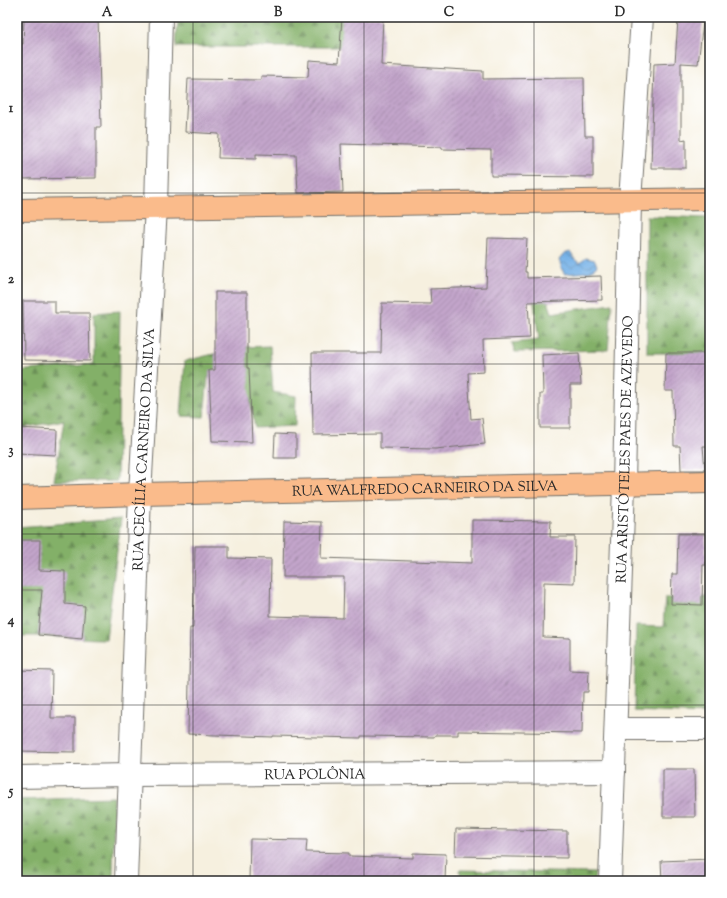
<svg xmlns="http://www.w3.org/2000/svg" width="727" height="898" viewBox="0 0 727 898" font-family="'Sorts Mill Goudy',serif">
	<defs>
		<pattern id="forest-firs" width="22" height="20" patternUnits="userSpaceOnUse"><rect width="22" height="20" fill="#83b068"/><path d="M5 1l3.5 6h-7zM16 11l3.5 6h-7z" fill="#6b8f56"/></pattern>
		<pattern id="water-waves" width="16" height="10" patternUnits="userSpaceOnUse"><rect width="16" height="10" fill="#75b1e7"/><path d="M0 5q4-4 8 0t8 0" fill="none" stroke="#6090bb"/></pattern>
		<pattern id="building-hatch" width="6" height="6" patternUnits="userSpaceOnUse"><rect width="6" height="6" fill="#c3a5cb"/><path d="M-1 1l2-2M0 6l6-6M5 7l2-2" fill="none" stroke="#9f87a5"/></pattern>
	</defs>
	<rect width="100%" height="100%" fill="#fff"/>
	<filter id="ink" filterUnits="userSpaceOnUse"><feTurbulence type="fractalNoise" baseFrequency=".025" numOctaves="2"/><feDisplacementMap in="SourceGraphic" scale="8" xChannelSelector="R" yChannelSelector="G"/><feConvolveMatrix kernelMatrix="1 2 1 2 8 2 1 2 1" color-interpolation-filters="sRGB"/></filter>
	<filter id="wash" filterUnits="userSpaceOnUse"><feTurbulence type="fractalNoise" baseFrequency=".012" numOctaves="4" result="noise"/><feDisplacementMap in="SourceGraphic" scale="16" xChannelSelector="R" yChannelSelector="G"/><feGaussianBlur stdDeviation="0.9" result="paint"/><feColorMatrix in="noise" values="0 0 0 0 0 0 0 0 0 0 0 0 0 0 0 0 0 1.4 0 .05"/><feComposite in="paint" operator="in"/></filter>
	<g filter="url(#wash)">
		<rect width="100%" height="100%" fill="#f6f0df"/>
		<path fill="url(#forest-firs)" stroke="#576e4a" d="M178 17H349L348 47H176Z
			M647 216 710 218V353H647Z
			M541 280 552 313 612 304 608 350 515 352 512 343 539 340 531 281Z
			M120 311 117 481H54L64 420 17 429V371L94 364V313Z
			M270 346 273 392 296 396 295 426 255 428 247 381 231 369 208 377 204 417 181 416 185 361 242 347Z
			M121 519 106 639C76 639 47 635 17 636V527Z
			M710 597V714L634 711 636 626 663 627 665 598Z
			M114 797 113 881H17V800Z
			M460 870 595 873 594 881H461Z"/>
		<path fill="url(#water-waves)" stroke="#506e89" d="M570 252 575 260 580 263 586 258 595 260 597 266 589 272 564 274 559 260 564 254Z"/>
		<g id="blocks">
			<path fill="url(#building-hatch)" d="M24 17H98L101 127H96V178L21 179V130L19 131 18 89V44H23Z
				M342 17H383L381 65 483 71V79L584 78 585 136H593V177L491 176V150L442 149V147L341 144 343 192 298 193 296 155 256 154V159L218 158 219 134 185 132 188 79 261 80V76L308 77 309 60 339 62Z
				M678 20 703 22 698 64 681 63V140L686 139V168H651L654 64 675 63Z
				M488 238 527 239 525 272H527V278L601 276 602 300 528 302 530 338 483 340 484 372 468 373 471 419 482 418 485 444 435 449 380 448V434L313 435 312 353H381L382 303 431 304 430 289 486 287Z
				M215 292H247V368H249L252 442 212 441 209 370H215Z
				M23 301H55V313H89L90 361 24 360Z
				M579 353 581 385H570V428H540V394H543L542 355Z
				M666 353H710V446H703L705 470H681L680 446H674L673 391H665Z
				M17 428 57 430 56 455 17 453Z
				M275 434 296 435V458H274Z
				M472 520 551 521 550 537H575L574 583 544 582 543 637 570 638V670L589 671 588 692H583L582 733 458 731V735H435L434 737 361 736V738L273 736V737L188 734 190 628H193L195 546H229V558L271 559 270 616 343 618 344 577H283L284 521 322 522 321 558 472 563Z
				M678 534H706V565H703L702 605 671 604 672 574H677Z
				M20 540H40L39 570 65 571V604L85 606 82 639 38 635 42 590H17Z
				M17 670 52 671 51 718H75V752L17 751Z
				M663 769H694L695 817H663Z
				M456 829 567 831V858L455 856Z
				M250 839 307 840 306 852 349 853V856L413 858V853L446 854 445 881H249Z
				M710 859V881H662L661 861Z"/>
		</g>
	</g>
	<g filter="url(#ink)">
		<use href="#blocks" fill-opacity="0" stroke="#72706a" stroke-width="1"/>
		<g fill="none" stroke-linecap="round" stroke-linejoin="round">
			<g stroke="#72706a" stroke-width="24">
				<g id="minor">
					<path d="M616 729H710"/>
					<path id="s1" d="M17 777 129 775 614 772"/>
					<path id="s2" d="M126 881 140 494 156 207 161 17"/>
					<path id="s3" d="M610 881 624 485 630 201 642 17"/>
				</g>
			</g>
			<g stroke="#72706a" stroke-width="24">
				<g id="major">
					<path d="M17 210 710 199"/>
					<path id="s4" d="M17 498 140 494 710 482"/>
				</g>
			</g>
			<use href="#minor" stroke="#fff" stroke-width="22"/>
			<use href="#major" stroke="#fabb8b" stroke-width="22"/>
		</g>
	</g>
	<path fill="none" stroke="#2b2b2b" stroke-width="1" stroke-opacity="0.55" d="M193 17V881M364 17V881M534 17V881M17 193H710M17 364H710M17 534H710M17 705H710"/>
	<g text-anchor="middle" stroke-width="4" stroke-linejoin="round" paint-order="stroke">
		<g font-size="14" fill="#2b2b2b" stroke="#fff">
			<text dy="5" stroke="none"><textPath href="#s2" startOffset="432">RUA CECÍLIA CARNEIRO DA SILVA</textPath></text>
			<text dy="5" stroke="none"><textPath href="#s3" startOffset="432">RUA ARISTÓTELES PAES DE AZEVEDO</textPath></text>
			<text dy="5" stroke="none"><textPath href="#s4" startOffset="408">RUA WALFREDO CARNEIRO DA SILVA</textPath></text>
			<text dy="5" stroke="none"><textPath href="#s1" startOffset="298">RUA POLÔNIA</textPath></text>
		</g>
	</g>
	<rect width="727" height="898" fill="none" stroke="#fff" stroke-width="44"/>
	<rect x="22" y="22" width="683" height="854" fill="none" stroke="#2b2b2b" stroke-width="1.5"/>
	<g font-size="13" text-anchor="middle" font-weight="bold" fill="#2b2b2b">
		<text x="107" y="16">A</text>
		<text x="278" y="16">B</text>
		<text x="449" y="16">C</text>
		<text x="620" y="16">D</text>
		<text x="11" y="112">1</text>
		<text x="11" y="283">2</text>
		<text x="11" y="454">3</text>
		<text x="11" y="624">4</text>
		<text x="11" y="795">5</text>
	</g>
</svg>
